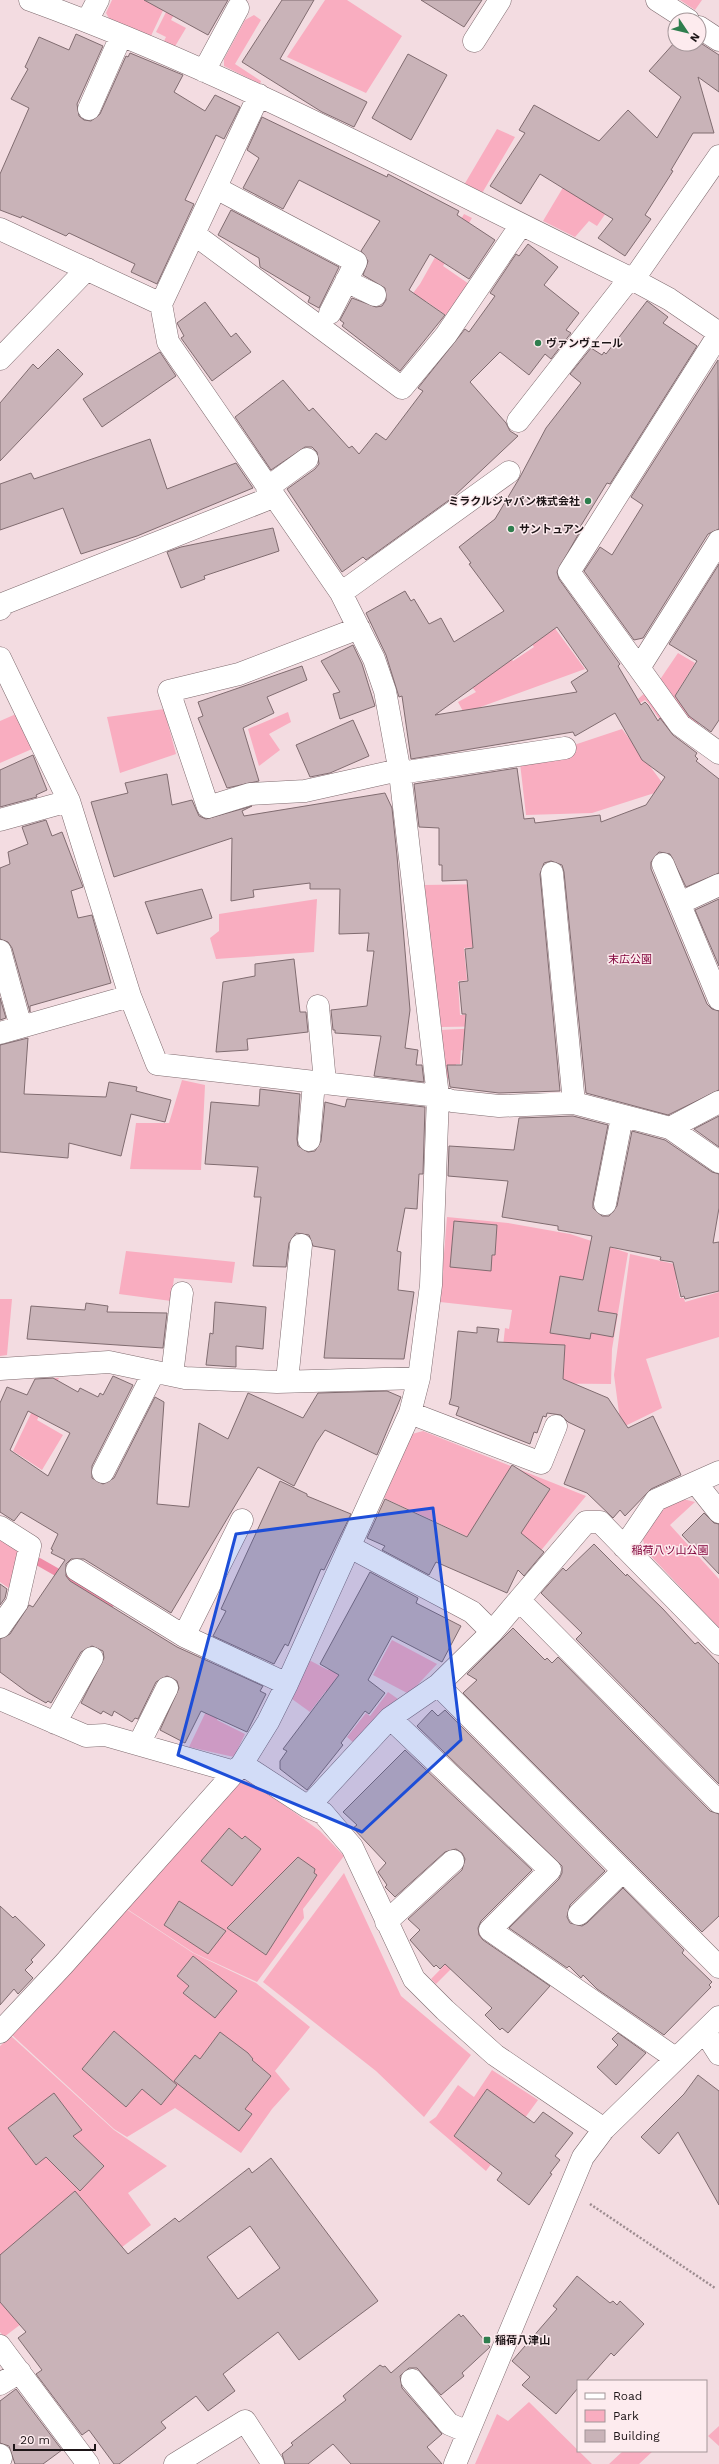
<svg xmlns="http://www.w3.org/2000/svg" width="719" height="2464" viewBox="0 0 719 2464" font-family="'Work Sans','Noto Sans JP',sans-serif">
	<rect width="100%" height="100%" fill="#f3dce1"/>
	<path fill="#f9adc0" d="M112 0H168L149 40 110 20 106 13Z
		M172 0H182L171 20 186 28 174 48 163 43 166 37 156 32Z
		M325 0H347L402 36 366 93 287 57Z
		M680 0H702L695 10Z
		M254 15 261 20 235 64 261 81 260 84 224 66V59L245 20Z
		M497 129 515 137 481 195 464 185Z
		M583 154 623 188 597 226 589 221 575 237 543 221Z
		M464 214 472 218 443 266 469 284 447 316 426 301 417 313 404 305 420 284 438 252 441 254Z
		M496 596 537 604 585 669 464 713 458 702 476 692 471 686 511 659 513 661 534 647Z
		M678 653 695 663 677 692 704 714 698 725 689 720 659 681Z
		M646 692 671 730 668 732 649 704 645 700 640 703 638 699Z
		M164 709 176 754 120 773 107 717Z
		M288 712 291 722 269 734 280 750 259 766 248 729Z
		M16 714 32 749 0 763V721Z
		M622 729 667 789 592 813 526 815 520 763Z
		M492 884 495 912 470 915 472 935 484 934 486 946 464 948 467 980 458 981 460 1015 504 1011 506 1026 441 1027 423 885Z
		M317 899 314 952 216 959 210 938 219 931V914Z
		M481 1028 464 1051 461 1050 460 1064H456L455 1080 446 1078 440 1030Z
		M182 1080 205 1085 201 1170 130 1169 136 1123H169Z
		M447 1217 508 1223 570 1234 628 1253 612 1349 611 1384 499 1383 505 1328 509 1329 512 1310 440 1302Z
		M126 1251 235 1262 232 1283 174 1278 171 1301 119 1294Z
		M630 1254 683 1266 685 1278 676 1280 680 1298H684L685 1302 719 1292V1337L646 1359 662 1408 621 1428 614 1375Z
		M0 1299H12L7 1355 0 1356Z
		M48 1378H59L37 1420 63 1435 42 1470 13 1451Z
		M423 1431 586 1496 529 1565 384 1498 412 1434Z
		M683 1499 695 1502 670 1525 719 1579V1628L647 1552 642 1537 662 1507Z
		M0 1538 21 1551 10 1589 0 1582Z
		M392 1640 437 1664 409 1694 373 1675Z
		M309 1660 328 1670 335 1660 348 1667 329 1693 326 1691 310 1712 292 1699Z
		M225 1672 237 1677 217 1720 245 1734 234 1757 189 1747Z
		M388 1692 398 1699 355 1744 347 1737 366 1713 370 1716Z
		M251 1781 320 1831 344 1856 303 1909 304 1918 257 1982 194 1953 127 1909 239 1782Z
		M344 1873 401 1996 471 2055 424 2117 376 2071 263 1982Z
		M126 1909 193 1953 256 1983 310 2027 275 2071 290 2089 272 2109 241 2153 175 2108 127 2137 114 2129 12 2035Z
		M481 1928 486 1934 436 1984 431 1979Z
		M11 2036 114 2130 167 2166 128 2193 151 2225 4 2337 0 2332V2046Z
		M492 2070 538 2100 486 2171 429 2122 436 2117 458 2085 474 2097Z
		M529 2402 592 2464H475L497 2414 508 2421Z
		M719 2426V2446L708 2436Z
		M623 2451H653L639 2464H609Z"/>
	<g fill="none" stroke-linecap="round" stroke-linejoin="round">
		<path stroke="#f08ca7" stroke-width="8" d="M39 1562 111 1603"/>
	</g>
	<path fill="#c9b3b8" stroke="#806c70" fill-rule="evenodd" d="M144 0H228L208 35Z
		M282 0H314L280 59 367 102 354 127 322 112 242 62Z
		M421 0H482L464 27Z
		M76 34 103 46 77 104 79 116 84 120 91 121 100 114 126 56 128 57 130 53 183 75 174 92 205 111 215 95 240 107 224 139 216 135 185 200 194 204 157 284 131 272 135 264 69 233 66 236 22 216 21 218 0 210V174L29 108 11 99 28 69 25 67 39 37 69 50Z
		M675 42V44H699V42L719 55V92L698 77 714 133H693L671 170 673 171 645 215 651 219 625 256 598 238 613 219 540 174 521 204 490 186 525 133 519 130 534 105 599 141 628 110 657 138 681 97 649 71Z
		M408 54 447 75 411 140 372 118Z
		M262 117 387 177 388 174 459 211 457 215 495 240 469 279 430 254 409 290 445 315 400 371 342 326 344 323 340 320 352 298 376 307 382 306 386 300 385 288 363 275 368 261 361 251 380 221 299 180 283 209 243 188 259 158 247 150Z
		M231 210 339 267 319 308 308 302 310 297 260 267 259 258 218 235Z
		M528 244 558 267 544 285 579 313 566 330 571 333 551 359 545 354 529 375 500 352 470 382 506 423 510 431 518 436 452 498 366 560 363 557 342 572 287 489 315 469 319 464 317 452 312 447H305L271 470 235 417 283 380 309 411 313 408 349 448 352 446 359 454 376 433 386 440 423 391 418 388 465 329 469 332 495 296 490 293 516 254 519 256Z
		M647 301 668 317 663 323 697 346 610 484 607 483 577 532 579 533 557 572 559 579 620 664 618 666 641 705 645 702 648 705 658 721 660 718 673 735 697 753 695 756 698 759 696 761 719 779V873L686 887 670 854 659 852 651 862V869L707 1004 712 1009 719 1011V1090L668 1115 586 1093 564 872 562 865 551 861 544 863 540 874 560 1091 499 1093 450 1087 447 1065H462L466 1014H462L459 982 468 981 465 949 473 948 467 880 442 881V865H439V828L419 827 414 784 517 768 524 819 534 818 535 823 600 815 601 822 646 805 665 777 642 760 615 713 575 736 573 732 411 759 402 696 399 697 386 655 366 613 405 591 411 601 414 599 429 624 441 618 454 642 504 611 469 564 471 563 459 547 495 519 520 477 546 428 581 383 570 374 591 348 602 355 604 352 606 354ZM557 627 588 671 571 682 577 692 435 715Z
		M205 302 231 337 236 333 251 352 212 381 181 338 184 336 177 323Z
		M58 349 83 374 0 461V403L33 364 38 369Z
		M160 352 176 376 102 427 83 399Z
		M718 360 719 529 708 534 643 638 634 640 584 571 600 547 612 555 630 526 643 505 631 497Z
		M150 439 167 489 236 463 253 488 137 536 81 554 63 508 0 530V484L31 473 34 479Z
		M273 528 279 551 204 576 205 579 181 588 167 552 181 547Z
		M719 564V720L711 732 689 716 675 696 697 661 669 644Z
		M353 645 362 664 375 706 340 719 333 694 340 692 321 661Z
		M302 666 307 680 267 697 274 713 243 728 259 781 227 788 198 718 203 716 198 702Z
		M353 720 369 756 330 773 310 777 296 745Z
		M33 755 47 790 36 795 37 797 0 807V770Z
		M167 774 172 805 192 800 199 816 206 819 252 806 242 811 244 816 385 793 392 808 397 856 410 1010 405 1048 418 1050 416 1065H422L424 1082 374 1076 381 1036 335 1033V1030H333L331 1010 367 1006 374 951H367L369 933 339 934 340 889H310V883L253 890 254 897 231 901 232 838 114 877 91 802 128 793 125 783Z
		M46 820 52 836 62 832 83 887 71 891 78 918 92 915 111 983 30 1006V1012L12 948 8 942 0 939V868L10 864 8 852 28 844 22 827Z
		M202 889 212 918 157 934 145 902Z
		M719 899V966L695 910Z
		M294 959 300 1012H306L308 1032 247 1039 248 1050 216 1052 223 982 255 976V964Z
		M0 998 6 1018 0 1020Z
		M28 1038 24 1094 106 1097 109 1082 137 1087 136 1091 171 1100 165 1122 131 1114 121 1156 69 1143 68 1158 0 1152V1045Z
		M260 1089 300 1094 297 1139 298 1146 308 1152 315 1151 321 1141 325 1102 345 1107 347 1099 425 1107 423 1174H419L417 1209 405 1208 397 1251 401 1252 398 1290 414 1292 404 1359 324 1358 335 1250 313 1246 309 1235 296 1233 289 1243 286 1267 253 1266 261 1197H254L258 1167 205 1164 211 1102 259 1106Z
		M573 1116 608 1125 593 1202V1208L602 1216H609L617 1206 632 1131 665 1140 712 1172 719 1174V1208L713 1243 719 1242V1291L685 1299 684 1296 681 1297 673 1262 660 1260 661 1257 610 1247 598 1311 617 1314 613 1337 591 1333 590 1339 550 1333 560 1276 583 1280 592 1236 558 1230V1226L502 1217 508 1181 448 1176 449 1146 514 1150 519 1118Z
		M719 1116V1147L694 1129Z
		M454 1221 497 1225 495 1255H492L491 1271 450 1267Z
		M215 1302 266 1307 263 1349 236 1346V1367L206 1365 210 1333 213 1334Z
		M86 1303 108 1306 107 1312 167 1313 163 1348 27 1339 31 1306 85 1310Z
		M477 1327 499 1329 497 1342 565 1345 563 1379 608 1398 628 1428 653 1416 681 1475 651 1489 625 1516 620 1510 613 1518 587 1493 564 1484 585 1430 568 1422 561 1415 547 1413 546 1417 543 1416 537 1433 534 1432 530 1444 456 1415 459 1407 449 1404 451 1398 458 1331 477 1333Z
		M113 1376 133 1385 92 1466V1478L103 1484 114 1478 155 1397 164 1402 157 1504 189 1507 199 1423 228 1439 248 1393 303 1418 318 1393 387 1391 401 1397 377 1455 325 1430 316 1443 294 1486 258 1467 171 1613 84 1559H71L66 1564V1576L70 1581 177 1647 263 1686 260 1691 266 1694 247 1732 201 1711 185 1743 160 1730 179 1688 177 1681 167 1676 156 1682 138 1719 135 1718 132 1722 114 1711 112 1716 103 1711 101 1714 81 1703 104 1658 103 1651 92 1646 81 1652 51 1703 48 1701 46 1703 27 1692 0 1672V1639L10 1634 29 1605 33 1607 65 1560 51 1553 53 1550 51 1549 58 1534 21 1512 14 1521 0 1512V1403L7 1387 27 1395 35 1379 53 1378 78 1392 80 1388 98 1397 100 1393 103 1395ZM28 1411 70 1433 48 1476 10 1450Z
		M512 1465 550 1489 521 1533 544 1552 524 1576 518 1570 507 1593 436 1562 429 1575 382 1550 385 1546 367 1538 385 1499 467 1537Z
		M280 1481 307 1494V1496L351 1514 324 1570 321 1569 288 1646 285 1644 274 1664 213 1636 226 1611 221 1609Z
		M704 1513 714 1523 719 1524V1574L682 1535Z
		M594 1544 626 1576 627 1574 663 1609 695 1644 698 1642 719 1664V1784L576 1639 582 1633 541 1593 563 1568 566 1571Z
		M370 1572 418 1598 416 1603 461 1626 442 1662 392 1636 368 1680 385 1693 369 1714 365 1711 341 1743 343 1745 307 1790 280 1769V1761L287 1751 283 1749 339 1675 320 1664Z
		M0 1584 7 1589 5 1598 0 1605Z
		M513 1628 545 1660 547 1658 552 1663 558 1657 710 1811 719 1814V1916L702 1932 463 1693 477 1680 467 1674Z
		M432 1710 438 1716 445 1710 605 1871 570 1905 567 1917 570 1923 582 1926 587 1923 623 1888 684 1950 682 1953 712 1982 709 1985 711 1987 664 2035 597 1989 583 1975 581 1978 569 1966 567 1968 509 1928 559 1879 562 1873V1866L417 1726Z
		M405 1750 532 1870 481 1921 478 1928 479 1935 483 1940 550 1986 508 2033 502 2028 500 2030 485 2015 492 2008 445 1964 440 1969 436 1965 434 1967 410 1940 420 1930 408 1919 462 1870 465 1859 462 1853 456 1849 445 1852 395 1897 385 1887 387 1885 378 1872 386 1863 353 1828 357 1825 343 1812Z
		M229 1828 242 1839 245 1836 261 1849 232 1886 201 1861Z
		M298 1857 315 1869 314 1873 317 1875 266 1955 227 1928Z
		M179 1901 226 1931 208 1954 164 1925Z
		M0 1906 13 1918 15 1916 45 1945 31 1960 33 1962 25 1970 33 1978 18 1994 14 1989 0 2005Z
		M193 1956 237 1991 215 2018 183 1993 189 1986 177 1976Z
		M114 2031 177 2085 161 2105 142 2089 126 2107 82 2069Z
		M220 2032 248 2053 253 2059 252 2060 271 2076 245 2109 252 2114 239 2131 174 2081 195 2055 200 2059Z
		M618 2033 646 2053 616 2085 597 2067 618 2045 612 2039Z
		M698 2075 719 2091V2205L678 2132 659 2154 641 2137 684 2094Z
		M487 2089 534 2123 543 2112 573 2133 555 2156 560 2160 550 2173 552 2174 529 2205 497 2180 502 2173 454 2136Z
		M54 2093 82 2130 73 2136 104 2166 80 2191 46 2157 36 2165 8 2128Z
		M271 2158 378 2301 299 2360 278 2332 223 2374 235 2391 208 2411 196 2396 161 2422 166 2428 119 2464H114L89 2430 82 2435 36 2374 42 2370 18 2338 26 2332 0 2302V2255L75 2191 128 2254 175 2218 179 2222 249 2168 252 2173ZM250 2226 280 2268 238 2299 207 2257Z
		M577 2276 610 2303 613 2301 617 2305 620 2301 644 2324 614 2356 611 2353 586 2381H578V2388L556 2414 522 2385 530 2377 512 2361 557 2309 553 2306Z
		M459 2314 461 2317 463 2315 490 2347 462 2373 464 2376 441 2395 417 2368H409L400 2376 402 2388 442 2434 427 2447 442 2464H351L333 2444 308 2464H285L282 2454 293 2445 291 2443 346 2400 343 2396 380 2365 383 2367 385 2366 391 2373Z
		M16 2389 62 2450 43 2464H15L9 2446 0 2443V2401Z"/>
	<g fill="none" stroke-linecap="round" stroke-linejoin="round">
		<g stroke="#7f6b6f" stroke-width="23">
			<path id="minor" d="M30 0C237 75 432 182 630 278L669 299 719 333
				M657 0 688 20
				M87 21 98 0
				M699 27 719 40
				M474 41 500 0
				M204 71 238 8
				M89 109 121 36
				M216 188 356 262 330 313
				M0 229 161 304
				M194 234 402 388 446 335 521 225
				M633 280 719 156
				M346 281 375 295
				M719 334 569 572 639 668 719 541
				M0 359 87 269
				M518 421 630 278
				M267 488 307 459
				M341 593 509 472
				M0 609 5 603 273 497
				M359 628 239 674 169 691 208 807 250 794 305 791 399 770
				M0 658 69 801 130 996
				M639 668 680 725 719 753
				M400 773 565 748
				M0 820 69 801
				M663 864 719 999
				M552 873 574 1103
				M680 903 719 885
				M0 951 21 1027
				M318 1006 325 1082
				M0 1033 130 996 157 1064 438 1096 452 1101 499 1106 574 1103 670 1128 719 1162
				M670 1128 719 1102
				M309 1140 314 1082
				M605 1204 622 1117
				M0 1369 109 1362 185 1378 277 1382 419 1378
				M172 1375 182 1293
				M287 1381 301 1245
				M410 1413 541 1463 556 1426
				M103 1472 154 1372
				M696 1483 719 1512
				M242 1520 184 1636 287 1684
				M0 1527 30 1546 17 1603 0 1627
				M350 1547 472 1612 492 1632
				M624 1547 656 1500 719 1472
				M77 1570 184 1636
				M519 1600 586 1522H600L719 1644
				M438 1685 719 1967
				M0 1699 86 1736 105 1735 235 1772
				M390 1718 550 1870 490 1930 675 2058
				M55 1723 92 1658
				M141 1745 142 1738 167 1688
				M242 1764 308 1807 323 1813 352 1847 414 1979 445 2010 495 2055 604 2129
				M308 1807 390 1718 438 1685 492 1632 519 1600 719 1802
				M579 1914 623 1871
				M386 1922 453 1861
				M0 2032 63 1965 242 1764 268 1722 287 1684 410 1413 419 1378 431 1285 438 1096 400 773 385 691 374 659 341 593 168 342 161 304 259 95
				M705 2032 719 2054
				M0 2346 88 2464
				M412 2380 449 2424 468 2432
				M0 2384 20 2372
				M0 2455 1 2458
				M175 2464 245 2421 273 2464
				M455 2464 583 2157 604 2129 719 2017"/>
		</g>
		<path stroke="#9c8b8f" stroke-width="2.5" stroke-dasharray="2 2" stroke-linecap="butt" d="M590 2204 715 2288"/>
		<use href="#minor" stroke="#fff" stroke-width="22"/>
	</g>
	<path fill="#1d4ed8" fill-opacity="0.2" stroke="#1d4ed8" stroke-width="3" stroke-linejoin="round" d="M433 1508 461 1740 362 1832 178 1755 236 1534Z"/>
	<g fill="#2f7e4e" stroke="#fdebee" stroke-width="1.5">
		<circle cx="538" cy="343" r="4"/>
		<circle cx="588" cy="501" r="4"/>
		<circle cx="511" cy="529" r="4"/>
		<rect x="483" y="2336" width="8" height="8" rx="2"/>
	</g>
	<g text-anchor="middle" stroke-width="3" stroke-linejoin="round" paint-order="stroke">
		<g font-size="11" font-weight="bold" fill="#1d1517" stroke="#fdebee" text-anchor="start">
			<text x="546" y="347">ヴァンヴェール</text>
			<text x="580" y="505" text-anchor="end">ミラクルジャパン株式会社</text>
			<text x="519" y="533">サントュアン</text>
			<text x="495" y="2344">稲荷八津山</text>
		</g>
		<g font-size="11" fill="#81053c" stroke="#fdebee">
			<text x="630" y="963">末広公園</text>
			<text x="670" y="1554">稲荷八ツ山公園</text>
		</g>
	</g>
	<rect x="577" y="2380" width="130" height="72" fill="#fdebee" stroke="#a39598"/>
	<rect x="585" y="2393" width="20" height="6" fill="#ffffff" stroke="#a39598"/>
	<text x="613" y="2400" font-size="12" fill="#1d1517">Road</text>
	<rect x="585" y="2410" width="20" height="12" fill="#f9adc0" stroke="#a39598"/>
	<text x="613" y="2420" font-size="12" fill="#1d1517">Park</text>
	<rect x="585" y="2430" width="20" height="12" fill="#c9b3b8" stroke="#a39598"/>
	<text x="613" y="2440" font-size="12" fill="#1d1517">Building</text>
	<g transform="translate(687 32) rotate(125)"><circle r="19" fill="#fdebee" stroke="#a39598"/>
	<path d="M0-3L7 15L0 10L-7 15Z" fill="#2f7e4e"/>
	<text y="-6" font-size="11" font-weight="bold" text-anchor="middle" fill="#1d1517">N</text>
	</g>
	<path d="M14 2444v6h81v-6" fill="none" stroke="#1d1517" stroke-width="2"/>
	<text x="20" y="2444" font-size="12" fill="#1d1517" stroke="#fdebee" stroke-width="3" paint-order="stroke">20 m</text>
</svg>
